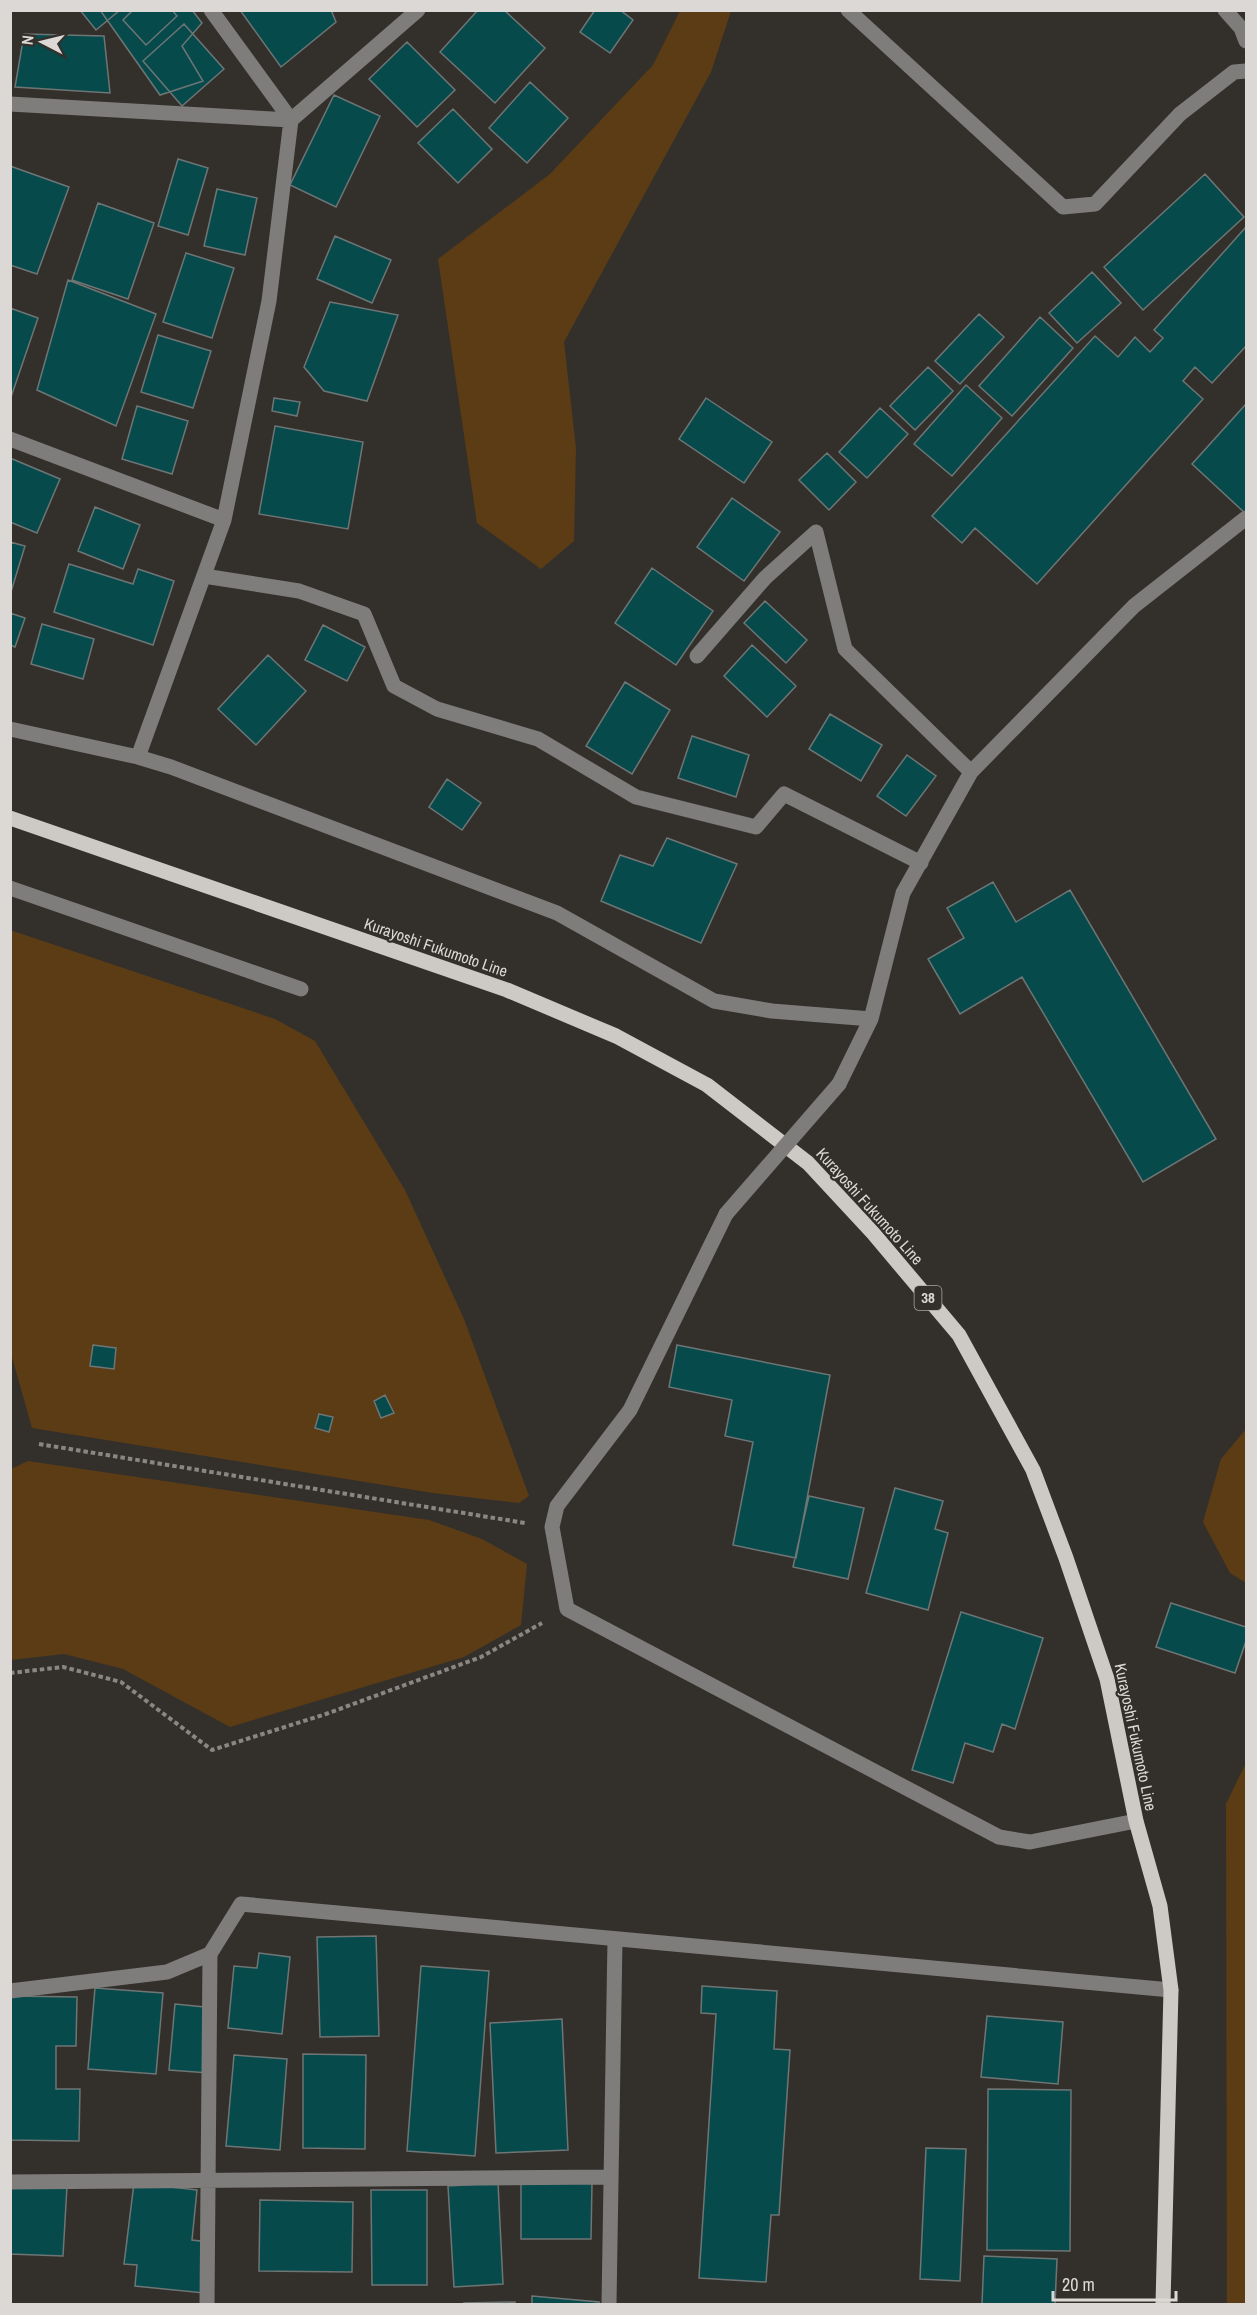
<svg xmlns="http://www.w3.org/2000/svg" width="1257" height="2315" viewBox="0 0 1257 2315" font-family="'Archivo Narrow',sans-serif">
	<rect width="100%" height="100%" fill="#33302c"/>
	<path fill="#5c3c14" d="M680 11H731L711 72 564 342 576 448 574 541 541 569 477 523 438 259 550 174 653 65Z
		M10 930 275 1019 315 1041 405 1190 464 1319 529 1496 519 1503 433 1493 32 1428 10 1350Z
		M1246 1429V1583L1230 1573 1203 1522 1221 1459Z
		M28 1461 429 1520 482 1539 527 1564 521 1625 464 1657 230 1727 123 1669 64 1654 11 1660V1469Z
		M1246 1763V2304H1227L1226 1804Z"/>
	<path fill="#074a4b" stroke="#6e7575" stroke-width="1.5" d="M80 10H120L96 30Z
		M100 10H192L202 23 182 46 203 81 160 95Z
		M133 10H172L177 16 146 45 123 20Z
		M240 10H331L336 22 281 67Z
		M478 10H504L545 48 495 103 440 52Z
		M595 10H620L633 20 610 53 580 32Z
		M184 24 224 69 182 106 143 61Z
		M24 34 104 36 110 93 15 87Z
		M407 42 455 90 417 127 369 79Z
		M530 82 568 118 527 163 489 128Z
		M334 95 380 116 336 207 290 185Z
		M453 109 492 149 458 183 418 143Z
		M178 159 208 168 188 235 158 226Z
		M10 166 69 187 37 274 10 265Z
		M1205 174 1244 217 1143 310 1104 267Z
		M217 189 257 198 245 255 204 246Z
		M98 203 154 223 128 299 72 280Z
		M1246 227V346L1212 383 1195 367 1183 381 1203 399 1037 584 975 528 962 543 932 516 1095 336 1118 357 1135 337 1150 352 1163 338 1154 330Z
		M335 236 391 260 372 303 317 279Z
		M186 253 234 268 212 338 163 322Z
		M1092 272 1121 303 1077 343 1049 313Z
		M68 280 156 314 116 426 37 390Z
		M330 302 398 315 367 401 324 391 304 367Z
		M10 308 38 318 10 400Z
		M979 314 1004 337 960 384 935 361Z
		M1040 317 1073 348 1012 416 979 386Z
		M158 335 211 351 193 408 141 392Z
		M928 367 953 391 915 430 890 406Z
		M966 385 1002 418 952 476 914 444Z
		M274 398 300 402 297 416 272 411Z
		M706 398 772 442 744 483 679 439Z
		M1246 404V514L1192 464Z
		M137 406 188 421 172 474 122 459Z
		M880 408 908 434 867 478 839 452Z
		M275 426 363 442 348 529 259 514Z
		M827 453 856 482 829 510 799 480Z
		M10 458 60 479 37 533 10 522Z
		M732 498 780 532 744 581 697 547Z
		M95 507 140 525 123 569 78 551Z
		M10 542 25 546 10 595Z
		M69 564 133 584 138 569 174 581 153 645 54 612Z
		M652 568 713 611 676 665 615 623Z
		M765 601 807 640 786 663 744 623Z
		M10 613 25 618 15 647 10 645Z
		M42 624 94 639 83 679 31 664Z
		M323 625 365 647 347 681 305 660Z
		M752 645 796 686 767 717 724 676Z
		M268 655 306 691 256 745 218 709Z
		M625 682 670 710 632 774 586 746Z
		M830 714 882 745 861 781 809 749Z
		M692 736 749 755 736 797 678 778Z
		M907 755 936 776 906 816 877 796Z
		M447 779 481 803 462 830 429 807Z
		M667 838 737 864 701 943 601 901 620 855 653 866Z
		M993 882 1016 922 1070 890 1216 1139 1143 1182 1022 977 960 1014 928 959 964 938 947 908Z
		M93 1345 116 1348 114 1369 90 1366Z
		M677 1345 830 1375 796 1558 733 1545 753 1442 725 1436 732 1400 669 1387Z
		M385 1395 394 1413 381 1418 374 1401Z
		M319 1414 333 1417 329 1432 315 1428Z
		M895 1488 943 1501 935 1529 948 1533 928 1610 866 1593Z
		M809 1496 864 1508 848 1579 793 1567Z
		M1171 1603 1246 1627V1641L1235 1673 1156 1647Z
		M961 1612 1043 1638 1015 1729 1002 1724 993 1752 965 1743 953 1783 912 1770Z
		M376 1936 379 2036 320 2037 317 1937Z
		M259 1953 290 1957 282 2034 228 2028 234 1966 257 1968Z
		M421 1966 489 1971 475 2156 407 2151Z
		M702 1986 777 1991 774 2049 790 2050 779 2215H771L766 2282 699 2278 716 2014 701 2013Z
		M95 1988 163 1993 156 2074 88 2069Z
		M10 1996 77 1997 76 2046H56V2089H80L79 2141 10 2140Z
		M175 2004 214 2008 209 2073 169 2070Z
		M987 2016 1063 2022 1058 2084 981 2077Z
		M562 2019 568 2150 496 2153 490 2023Z
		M303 2054 366 2055 365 2149 303 2148Z
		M234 2055 287 2059 280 2150 226 2146Z
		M988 2089 1071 2090 1070 2251 987 2250Z
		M926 2148 966 2149 960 2281 920 2279Z
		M521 2182 592 2183 591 2239H521Z
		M10 2183 67 2186 63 2256 10 2254Z
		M134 2183 197 2190 192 2240 209 2242 204 2293 135 2286 137 2265 124 2264Z
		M498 2183 503 2284 454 2287 448 2186Z
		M371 2190H427V2285H372Z
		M260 2200 353 2202 352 2272 259 2271Z
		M984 2256 1057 2259 1055 2304H982Z
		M532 2296 599 2302V2304H532Z
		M515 2302V2304H464V2303Z"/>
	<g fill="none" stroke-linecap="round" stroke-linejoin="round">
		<path stroke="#898683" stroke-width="4" stroke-dasharray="4.5 3" stroke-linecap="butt" d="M39 1444 525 1523
			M10 1673 63 1667 121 1682 212 1750 326 1714 481 1657 542 1623"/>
		<path stroke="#7e7d7b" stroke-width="15" d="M848 10 1063 207 1095 204 1180 114 1234 72 1246 71
			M1225 10 1241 28 1246 41
			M10 104 291 120 418 10
			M10 439 224 520
			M204 576 299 591 364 614 394 686 437 709 538 739 636 797 756 827 784 794 921 863
			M697 656 765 578 816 532 845 649 971 772
			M10 729 138 757 171 767 557 913 714 1001 772 1011 871 1019
			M138 757 224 520 269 301 291 120 211 10
			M10 888 301 989
			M839 1084 871 1019 903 893 971 772 1134 606 1246 518
			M726 1214 630 1410 557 1506 552 1527 567 1609 999 1837 1030 1842 1136 1821
			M10 1991 167 1972 210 1954 241 1904 1171 1990
			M10 2182 610 2177
			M207 2304 210 1954
			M609 2304 615 1939"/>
		<path stroke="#cdc9c5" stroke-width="15" d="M10 818 507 990 616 1036 707 1085 808 1163 873 1233 959 1335 1033 1470 1066 1558 1107 1679 1136 1821 1160 1906 1171 1990 1163 2304"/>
		<path stroke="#7e7d7b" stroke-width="15" d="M726 1214 839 1084"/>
	</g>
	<g text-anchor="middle" stroke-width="4.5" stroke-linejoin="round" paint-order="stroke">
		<rect fill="#33302c" stroke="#a9a6a3" stroke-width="1.5" x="914.5" y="1286" width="27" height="24" rx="4.5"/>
		<g font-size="15" font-weight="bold" fill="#dbd8d6">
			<text x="928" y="1303">38</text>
		</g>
		<g font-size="16" fill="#dbd8d6" stroke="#33302c">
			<text transform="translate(436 947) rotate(19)" y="6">Kurayoshi Fukumoto Line</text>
			<text transform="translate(870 1206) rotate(48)" y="6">Kurayoshi Fukumoto Line</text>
			<text transform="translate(1136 1737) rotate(78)" y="6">Kurayoshi Fukumoto Line</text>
		</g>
	</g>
	<rect width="1257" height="2315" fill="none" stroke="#dbd8d6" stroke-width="24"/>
	<g transform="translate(42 42) rotate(277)" stroke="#33302c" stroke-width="4.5" paint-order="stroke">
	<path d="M0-4.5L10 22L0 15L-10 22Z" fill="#dbd8d6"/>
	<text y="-9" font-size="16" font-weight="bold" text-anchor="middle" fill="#dbd8d6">N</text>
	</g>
	<path d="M1053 2291v9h123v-9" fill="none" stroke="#dbd8d6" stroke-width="3"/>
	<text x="1062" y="2291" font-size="18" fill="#dbd8d6" stroke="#33302c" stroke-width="4.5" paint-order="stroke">20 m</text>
</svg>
